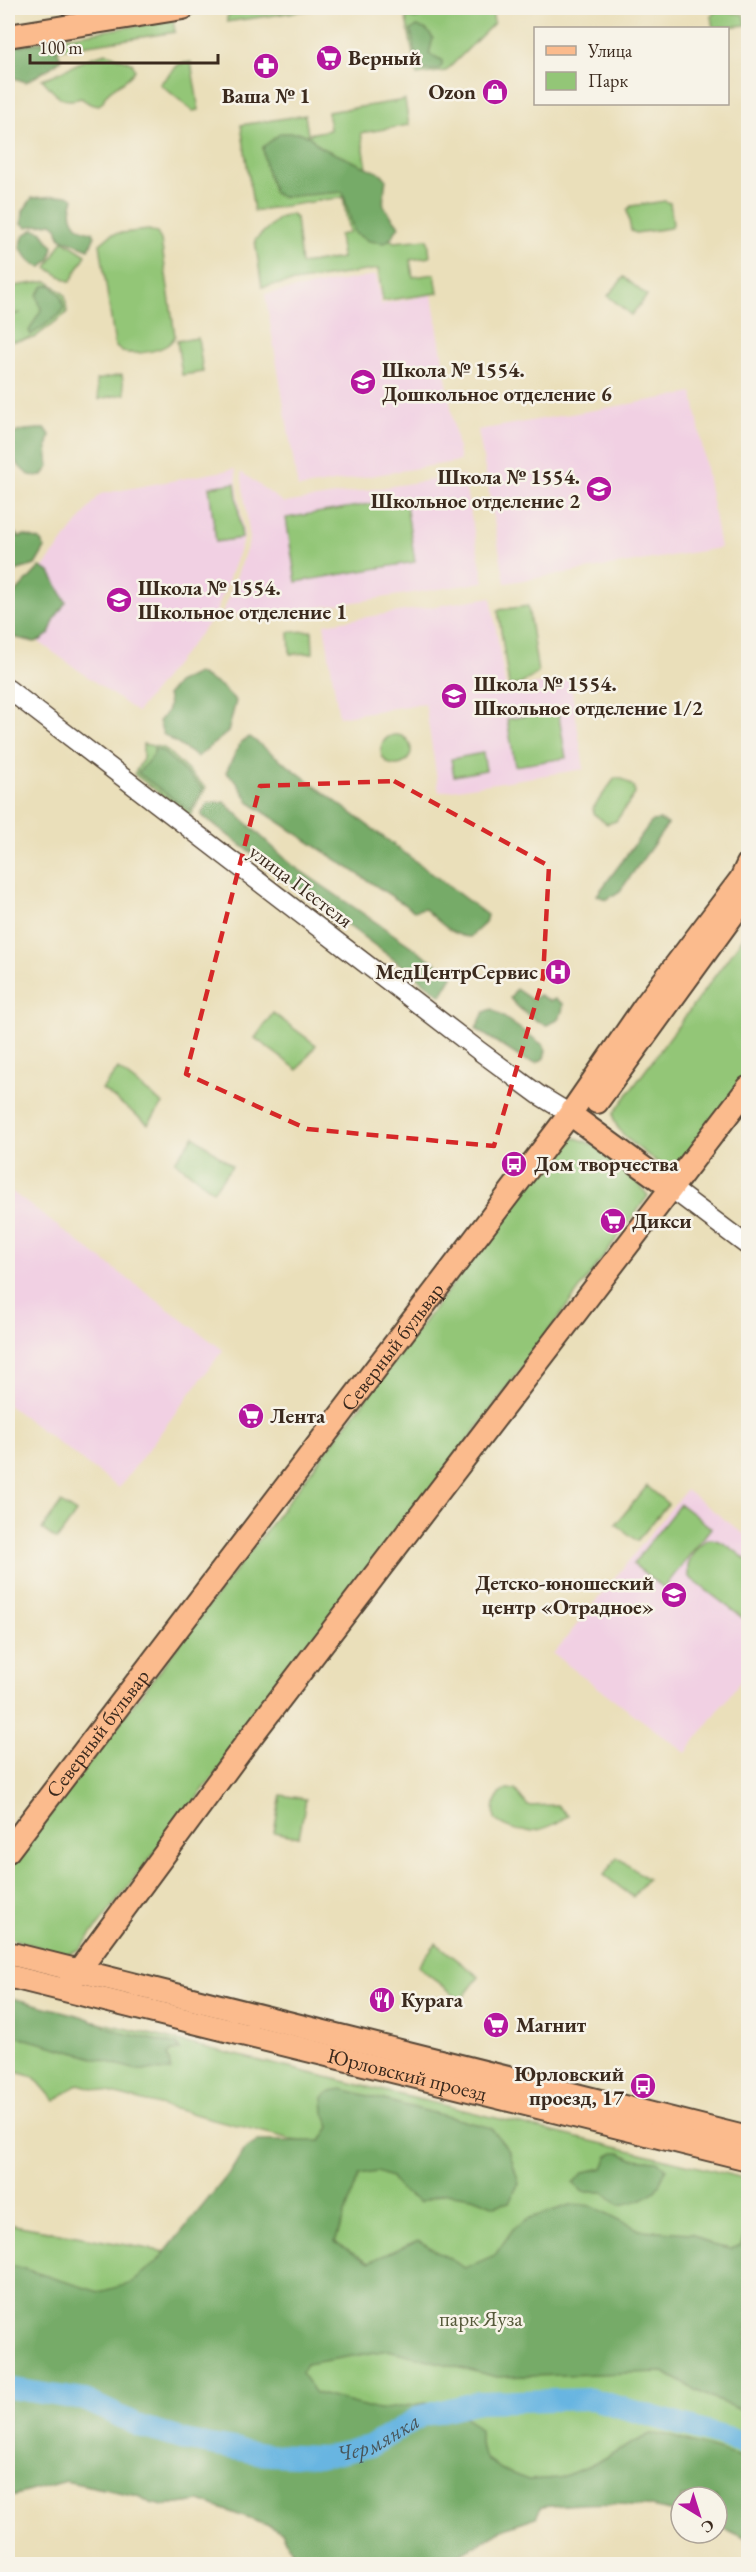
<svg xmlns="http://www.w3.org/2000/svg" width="756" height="2572" viewBox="0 0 756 2572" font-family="'EB Garamond',serif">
	<rect width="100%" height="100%" fill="#f7f3e8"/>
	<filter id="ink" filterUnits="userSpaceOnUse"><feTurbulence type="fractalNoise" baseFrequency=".0167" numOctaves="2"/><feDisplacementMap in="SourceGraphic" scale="12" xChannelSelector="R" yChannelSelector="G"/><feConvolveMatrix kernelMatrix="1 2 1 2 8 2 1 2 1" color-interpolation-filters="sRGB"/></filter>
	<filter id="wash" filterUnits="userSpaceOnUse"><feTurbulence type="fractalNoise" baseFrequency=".008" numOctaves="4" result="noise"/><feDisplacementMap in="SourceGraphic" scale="24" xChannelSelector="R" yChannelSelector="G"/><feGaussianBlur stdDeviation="1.35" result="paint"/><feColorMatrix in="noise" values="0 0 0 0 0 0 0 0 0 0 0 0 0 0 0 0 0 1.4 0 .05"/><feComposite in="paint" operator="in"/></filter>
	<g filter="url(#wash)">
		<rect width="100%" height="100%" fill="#eadfba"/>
		<path fill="#f1d0e3" d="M376 275 381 304 432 295 460 461 298 488 265 294Z
			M693 393 720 548 505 583 478 430Z
			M235 469 244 538 215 615 137 712 8 620V612L100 494Z
			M241 472 284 503 463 475 484 582 258 617 223 613 250 539Z
			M491 597 506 689 570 679 584 769 439 792 425 703 339 717 324 624Z
			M8 1189 223 1350 119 1488 8 1405Z
			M686 1490 748 1537V1671L686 1753 553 1654Z"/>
		<path fill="#93c677" stroke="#67784a" stroke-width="1.5" d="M257 8H322L227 22V17L233 12Z
			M404 8H492L494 23 446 71 417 75Z
			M716 11 743 14 747 25 713 28 711 16Z
			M173 20 175 32 8 57V46Z
			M107 53 132 63 135 70C127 83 112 86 106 95 103 99 104 104 98 105 92 107 86 101 81 98 60 105 55 93 42 79 65 73 83 57 107 53Z
			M191 62 199 110 193 111 160 84 179 64Z
			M405 100 409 125 361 133 378 232 394 242 428 239 430 257 410 260 413 277 435 274 438 293 383 301 378 269 262 287 255 240 279 218 291 214 296 218 301 264 342 258 339 235 349 233 343 197 254 211 241 125 305 115 308 134 330 130 328 112Z
			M665 201 670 203 673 224 670 228 636 233 631 231 627 210 631 206Z
			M149 230 157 233 161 240 175 336C168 352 137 355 122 352L115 346 100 244 112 234Z
			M63 240 86 255 70 282 47 268Z
			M624 277 647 296 631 315 608 296Z
			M48 281 65 295 67 313 34 338 8 342V316L21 313 8 315V287Z
			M198 338 203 372 182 375 177 341Z
			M122 375 125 394 99 399 96 380Z
			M235 483 242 538 216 542 209 487Z
			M405 498 415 562 296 582 286 518Z
			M528 606 538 673 521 684 509 686 498 610Z
			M312 631 313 653 290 654 289 632Z
			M558 711 566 758 515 766 507 719Z
			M381 750a15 15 0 1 1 30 0a15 15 0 1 1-30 0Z
			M143 744 164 748 206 788 190 816 134 774 143 759Z
			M483 753 486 770 454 776 451 759Z
			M615 778H621L634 787 635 794 616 821 607 824 594 814 593 808Z
			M748 931V1077L683 1164 675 1170 667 1169C653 1158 609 1132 614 1113Z
			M273 1013 316 1045 298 1070 255 1038Z
			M118 1069 163 1104 148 1124 102 1089Z
			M194 1136 232 1166 213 1191 175 1161Z
			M576 1138C603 1146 633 1173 648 1196L367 1578 80 1949 66 1955 8 1938V1870L560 1143Z
			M647 1486 668 1504 637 1541 616 1524Z
			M61 1503 76 1513 57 1540 42 1529Z
			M680 1504 711 1528 664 1588 633 1564Z
			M707 1539C723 1538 736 1552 748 1561V1622L689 1577C684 1563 695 1548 707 1539Z
			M507 1789 515 1790 528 1806 557 1805 568 1816C543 1833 520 1838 495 1820 493 1805 494 1796 507 1789Z
			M281 1795 306 1799 299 1837 274 1832Z
			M617 1857 647 1879 633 1897 604 1875Z
			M436 1943 479 1977 461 2000 418 1966Z
			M8 2000 748 2179V2540L717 2525V2497H681V2513L646 2506 592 2502 541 2507 536 2517 507 2527 443 2564H300L282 2533 267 2525 200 2501 164 2506 151 2503 138 2496 65 2481 8 2497V2224L223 2262 329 2149 78 2084 55 2101 34 2077 8 2070Z"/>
		<path fill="#76ab68" stroke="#586a43" stroke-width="1.5" d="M406 8H484L466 12 426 14 415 19 407 16Z
			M417 26 427 30 433 38 429 54 442 60V66L437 70H422L416 58 411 30Z
			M41 43 56 48 61 59C58 64 33 78 26 82L8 76V48Z
			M281 133H301L310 137 320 147 382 174 386 179C382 211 380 201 399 226L392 237 385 243 369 241 354 233 343 192 281 197 274 193 265 164 263 147Z
			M68 195 74 199C67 215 74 230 92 232L95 236 89 249 60 238 57 227 52 223 26 227 22 223 23 211 32 198Z
			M34 229 41 231 53 247 50 259 41 268 29 260 20 247 24 235Z
			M51 285 61 296 64 309 59 315 31 335 29 331 41 310 37 295 44 286Z
			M38 429H46L50 435 47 448 49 467 42 476C37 475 32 477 28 474 18 468 0 444 14 434 20 429 30 430 38 429Z
			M8 528 20 537 24 535 40 540 45 548 35 565 8 573Z
			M40 567 50 572 66 602 55 618 49 634 41 640 34 642 8 636V601Z
			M197 673 221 686 236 701 228 732 197 757 163 734 159 721C168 712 171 707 167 695L177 683Z
			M250 737 487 915 485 923 470 937C453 937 436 919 424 908L414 911 250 803 236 781 226 772 241 742Z
			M154 749 162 751 203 789 190 811 138 773 154 754Z
			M214 802H224L292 865 453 975 441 995 201 815 207 804Z
			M660 820 668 824 620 891 606 900 597 895 652 821Z
			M516 989 532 1000 539 995 550 1001 555 999 563 1004C563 1017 557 1020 547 1025 537 1023 516 1007 510 998Z
			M492 1009 543 1045 546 1050 544 1058 537 1063 524 1060 476 1029 484 1012Z
			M8 1997 84 2017 123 2033 177 2045 180 2050 172 2051 168 2055 171 2071 137 2070 8 2034Z
			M342 2089 491 2128 509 2151 519 2183 509 2202 495 2206 472 2197 446 2193 419 2202 400 2190 391 2177 377 2172 359 2175 335 2242 369 2262 418 2240 465 2268 495 2255 513 2229 527 2219 573 2204 592 2206 640 2230 692 2233 712 2245 731 2249 741 2245 748 2223V2413L711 2398 663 2372 497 2377 388 2350 306 2364 301 2373 316 2393 378 2410 425 2403 457 2409 480 2430V2445L487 2459 500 2469 528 2480 559 2478 590 2466 650 2434 666 2435 748 2459V2540L717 2525V2497H681V2513C634 2501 589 2502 541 2507L536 2517 507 2527 443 2564H300L282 2533 267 2525 200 2501 164 2506 151 2503 138 2496 65 2481 8 2497V2264L99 2292 129 2284 157 2262 231 2171 243 2151 258 2141H321L330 2127 324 2113 323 2097 331 2091Z
			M614 2153H620L632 2159 657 2161 666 2168C659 2194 645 2201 619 2205L604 2192H583L573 2183 584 2172 603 2168 608 2156Z"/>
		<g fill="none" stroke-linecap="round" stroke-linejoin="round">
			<path stroke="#68b5e1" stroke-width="22" id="s1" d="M8 2388 85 2400 140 2426 188 2441 269 2455 323 2457 371 2446 421 2416 478 2402 592 2399 748 2444"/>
		</g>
	</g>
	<g filter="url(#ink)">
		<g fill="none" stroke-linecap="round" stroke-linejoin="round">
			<g stroke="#554535" stroke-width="21">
				<path id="minor" d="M8 689 478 1050 539 1095 570 1114
					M671 1188 748 1246"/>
			</g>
			<g stroke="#554535" stroke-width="26">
				<g id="major">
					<path d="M8 36 183 8"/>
					<path d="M597 1102 748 894"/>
					<path d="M570 1114 671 1188"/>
					<path id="s2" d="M8 1851 570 1114 644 1007 741 879 748 864"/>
					<path d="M8 1953 748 2138"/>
					<path id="s3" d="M8 1976 748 2159"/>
					<path d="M65 1989 253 1734 748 1088"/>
				</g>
			</g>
			<use href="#minor" stroke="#fff" stroke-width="18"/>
			<use href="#major" stroke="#fbbb8d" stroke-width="22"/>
		</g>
	</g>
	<path fill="none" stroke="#d62828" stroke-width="4.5" stroke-dasharray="12 8" stroke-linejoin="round" d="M394 781 549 866 543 978 494 1146 307 1129 186 1074 260 786Z"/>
	<defs>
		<g id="supermarket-disc" transform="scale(1.35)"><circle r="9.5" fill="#b5179e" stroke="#f7f3e8"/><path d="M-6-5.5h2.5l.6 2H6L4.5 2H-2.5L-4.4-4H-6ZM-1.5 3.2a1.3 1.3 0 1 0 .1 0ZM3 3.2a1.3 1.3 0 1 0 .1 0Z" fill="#fff"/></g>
		<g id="pharmacy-disc" transform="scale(1.35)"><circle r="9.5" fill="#b5179e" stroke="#f7f3e8"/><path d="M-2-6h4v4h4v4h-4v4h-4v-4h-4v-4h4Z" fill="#fff"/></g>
		<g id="shop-disc" transform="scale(1.35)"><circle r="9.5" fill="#b5179e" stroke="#f7f3e8"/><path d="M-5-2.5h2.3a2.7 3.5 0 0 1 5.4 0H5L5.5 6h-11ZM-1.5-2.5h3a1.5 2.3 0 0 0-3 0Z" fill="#fff"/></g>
		<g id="school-disc" transform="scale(1.35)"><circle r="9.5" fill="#b5179e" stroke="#f7f3e8"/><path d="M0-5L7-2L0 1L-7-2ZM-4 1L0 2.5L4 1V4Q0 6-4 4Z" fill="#fff"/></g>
		<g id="hospital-disc" transform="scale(1.35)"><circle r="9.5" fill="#b5179e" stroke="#f7f3e8"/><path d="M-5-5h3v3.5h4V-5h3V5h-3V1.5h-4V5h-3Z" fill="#fff"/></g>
		<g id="bus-disc" transform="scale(1.35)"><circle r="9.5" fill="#b5179e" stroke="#f7f3e8"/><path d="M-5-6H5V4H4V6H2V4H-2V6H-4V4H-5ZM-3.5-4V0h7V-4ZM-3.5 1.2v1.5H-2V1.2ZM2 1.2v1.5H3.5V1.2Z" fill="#fff"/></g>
		<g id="restaurant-disc" transform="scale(1.35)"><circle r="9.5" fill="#b5179e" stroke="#f7f3e8"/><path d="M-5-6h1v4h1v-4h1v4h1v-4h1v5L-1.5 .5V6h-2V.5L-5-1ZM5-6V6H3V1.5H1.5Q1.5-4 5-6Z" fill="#fff"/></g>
	</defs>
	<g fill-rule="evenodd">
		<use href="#supermarket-disc" x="329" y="58"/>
		<use href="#pharmacy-disc" x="266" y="66"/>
		<use href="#shop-disc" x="495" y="92"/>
		<use href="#school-disc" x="363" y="382"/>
		<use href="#school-disc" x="599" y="489"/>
		<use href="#school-disc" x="119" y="600"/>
		<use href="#school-disc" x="454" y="696"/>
		<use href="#hospital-disc" x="558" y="972"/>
		<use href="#bus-disc" x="514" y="1164"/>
		<use href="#supermarket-disc" x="613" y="1221"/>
		<use href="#supermarket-disc" x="251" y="1416"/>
		<use href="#school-disc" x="674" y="1595"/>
		<use href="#restaurant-disc" x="382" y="2000"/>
		<use href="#supermarket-disc" x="496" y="2025"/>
		<use href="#bus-disc" x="643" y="2086"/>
	</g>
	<g text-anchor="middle" stroke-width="5" stroke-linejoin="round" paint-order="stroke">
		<g font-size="21" font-weight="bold" fill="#3b2a1e" stroke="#f7f3e8" text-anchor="start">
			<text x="348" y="65">Верный</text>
			<text x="476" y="99" text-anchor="end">Ozon</text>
			<text x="266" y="103" text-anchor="middle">Ваша № 1</text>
			<text x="382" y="377">Школа № 1554.<tspan x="382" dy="24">Дошкольное отделение 6</tspan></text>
			<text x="580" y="484" text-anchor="end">Школа № 1554.<tspan x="580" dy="24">Школьное отделение 2</tspan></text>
			<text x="138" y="595">Школа № 1554.<tspan x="138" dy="24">Школьное отделение 1</tspan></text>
			<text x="474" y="691">Школа № 1554.<tspan x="474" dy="24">Школьное отделение 1/2</tspan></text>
			<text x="538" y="979" text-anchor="end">МедЦентрСервис</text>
			<text x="534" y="1171">Дом творчества</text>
			<text x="632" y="1228">Дикси</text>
			<text x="270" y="1423">Лента</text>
			<text x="654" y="1590" text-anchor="end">Детско-юношеский<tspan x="654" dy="24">центр «Отрадное»</tspan></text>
			<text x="401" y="2007">Курага</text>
			<text x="516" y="2032">Магнит</text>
			<text x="624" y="2081" text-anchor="end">Юрловский<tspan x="624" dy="24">проезд, 17</tspan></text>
		</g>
		<g font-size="21" fill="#3b2a1e" stroke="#f7f3e8">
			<text transform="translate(301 886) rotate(37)" y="7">улица Пестеля</text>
			<text dy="7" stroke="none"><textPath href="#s2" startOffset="634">Северный бульвар</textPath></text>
			<text dy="7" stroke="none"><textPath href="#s2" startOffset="148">Северный бульвар</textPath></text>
			<text dy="7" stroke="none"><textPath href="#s3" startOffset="411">Юрловский проезд</textPath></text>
		</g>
		<g font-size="21" fill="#555939" stroke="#f7f3e8">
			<text x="481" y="2326">парк Яуза</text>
		</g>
		<g font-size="22" font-style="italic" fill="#485458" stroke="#f7f3e8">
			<text dy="8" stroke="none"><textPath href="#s1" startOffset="384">Чермянка</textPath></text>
		</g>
	</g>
	<rect width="756" height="2572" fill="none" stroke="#f7f3e8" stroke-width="30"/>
	<rect x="534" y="27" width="195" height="78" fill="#f7f3e8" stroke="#aca397" stroke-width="1.5"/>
	<rect x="546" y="46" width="30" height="9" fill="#fbbb8d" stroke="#aca397" stroke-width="1.5"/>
	<text x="588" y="57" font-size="18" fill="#3b2a1e">Улица</text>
	<rect x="546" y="72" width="30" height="18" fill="#93c677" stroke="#aca397" stroke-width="1.5"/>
	<text x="588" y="87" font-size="18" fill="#3b2a1e">Парк</text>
	<g transform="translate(699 2515) rotate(142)"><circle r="28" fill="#f7f3e8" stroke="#aca397" stroke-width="1.5"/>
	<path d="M0-4.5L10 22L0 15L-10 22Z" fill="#b5179e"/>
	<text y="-9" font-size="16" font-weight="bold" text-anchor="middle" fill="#3b2a1e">С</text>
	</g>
	<path d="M30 54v9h188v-9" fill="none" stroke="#3b2a1e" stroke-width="3"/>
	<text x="39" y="54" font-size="18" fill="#3b2a1e" stroke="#f7f3e8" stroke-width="4.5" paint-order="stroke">100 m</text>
</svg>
